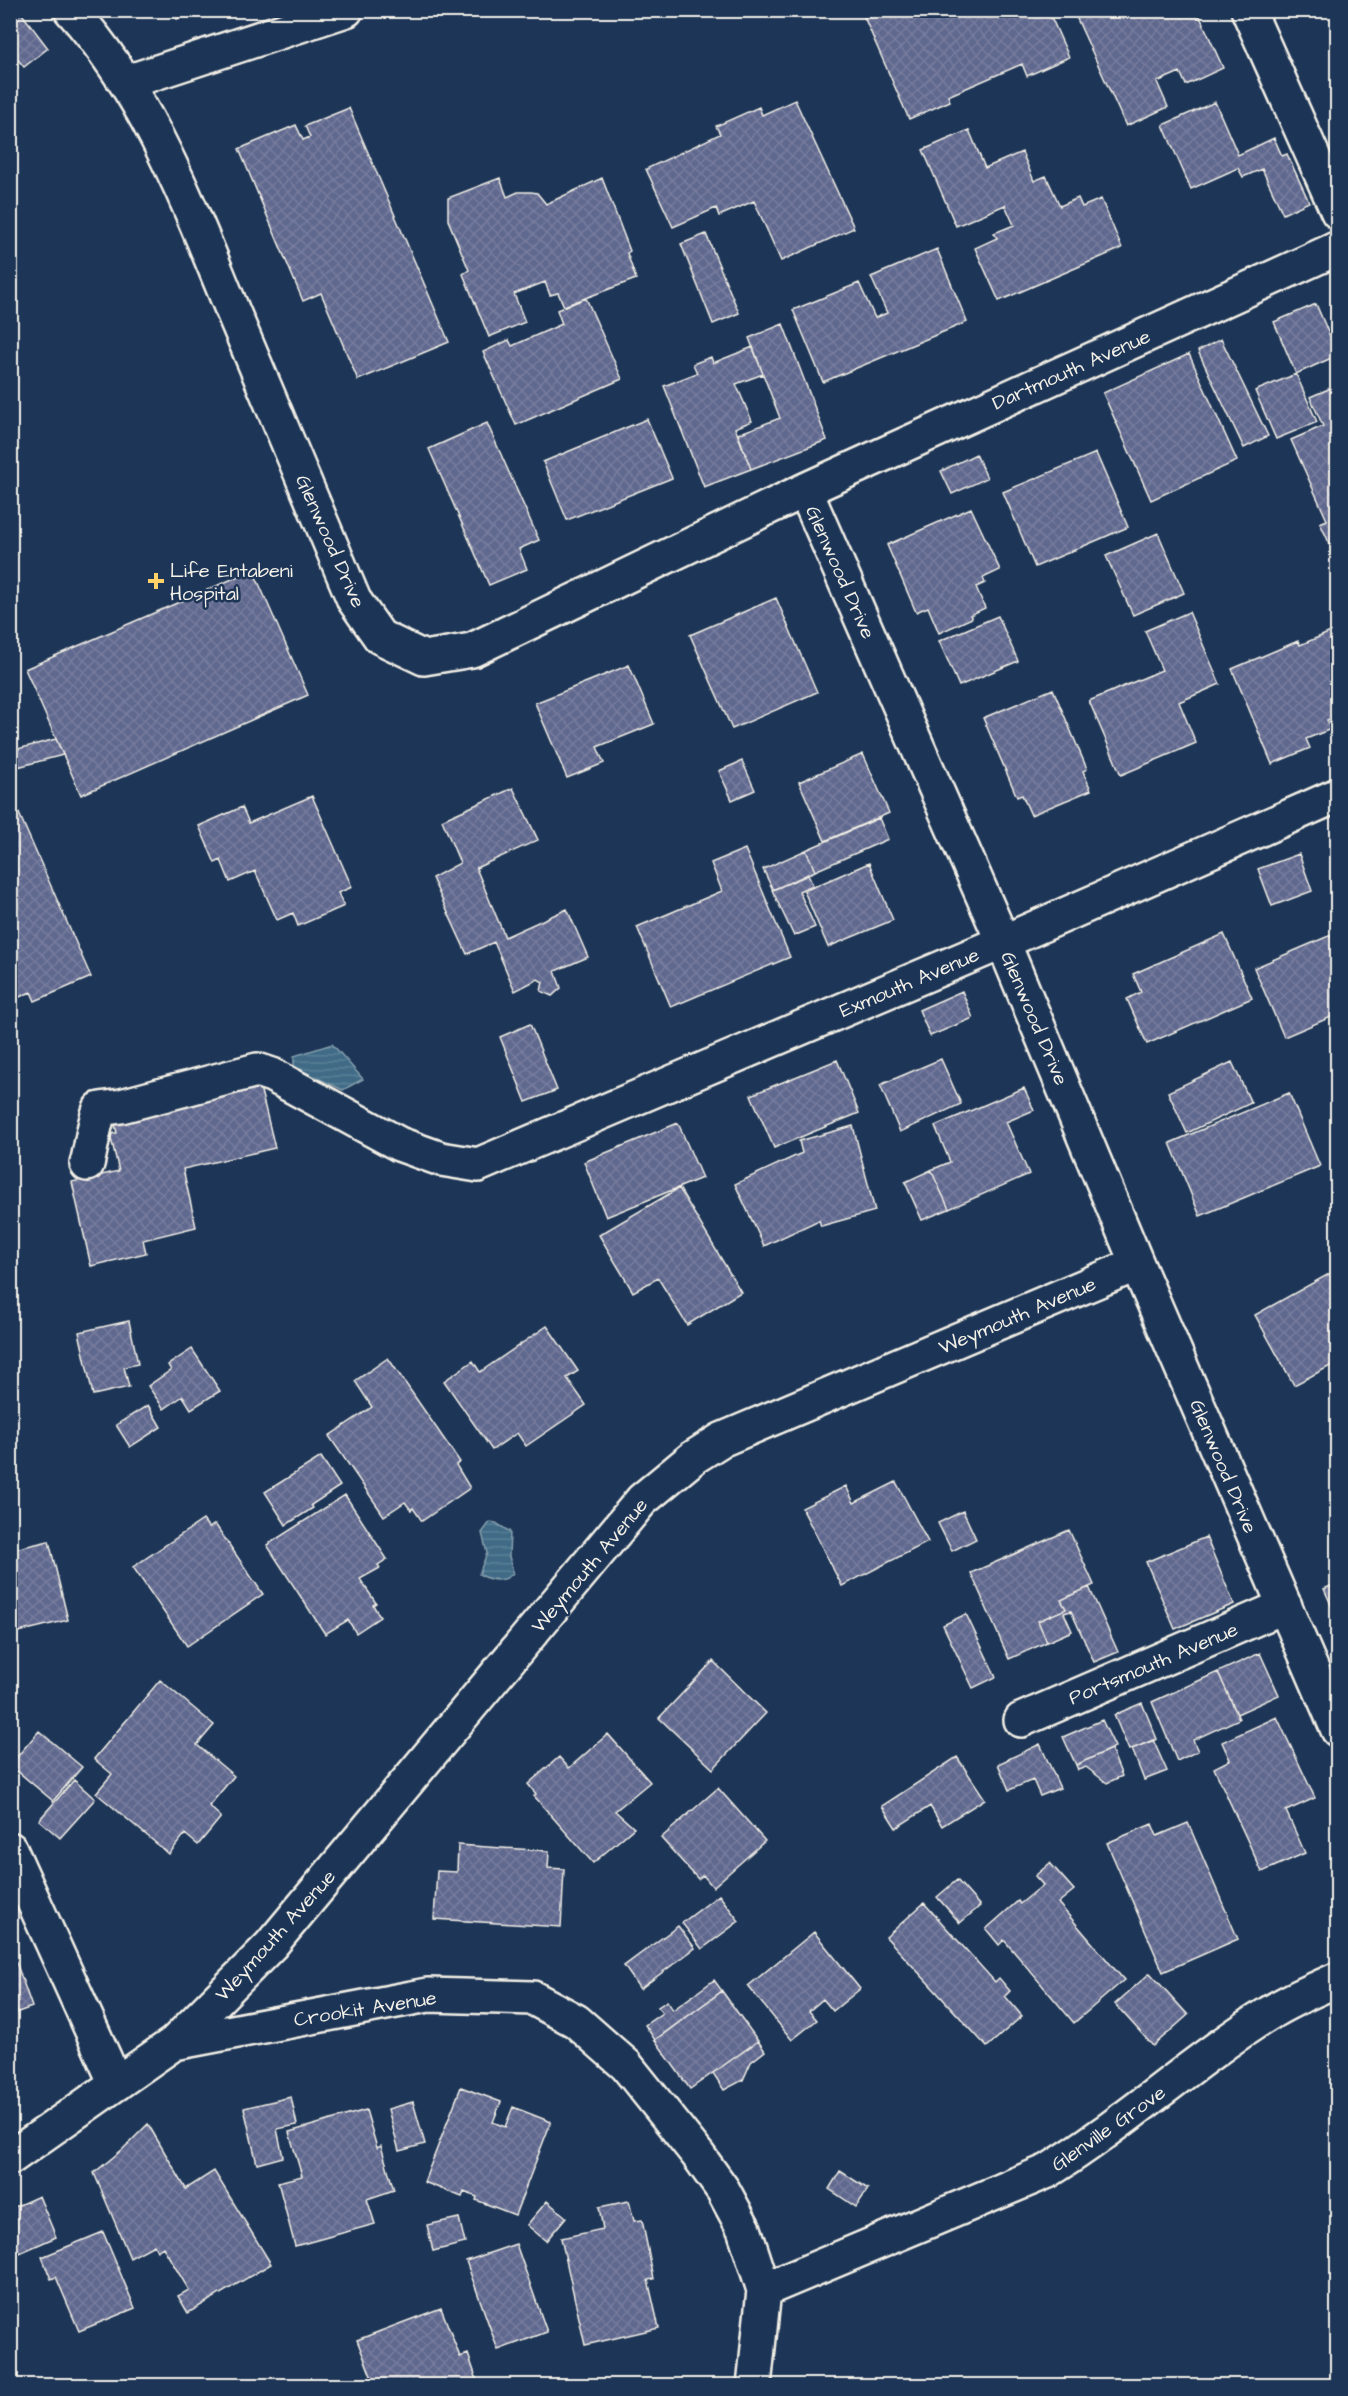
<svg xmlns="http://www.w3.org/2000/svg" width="1348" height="2396" viewBox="0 0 1348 2396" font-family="'Architects Daughter',sans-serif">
	<defs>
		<pattern id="water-rules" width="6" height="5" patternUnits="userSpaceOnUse" patternTransform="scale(1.5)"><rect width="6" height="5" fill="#3f6a86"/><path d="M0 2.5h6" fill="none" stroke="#5b8097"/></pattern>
		<pattern id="building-cross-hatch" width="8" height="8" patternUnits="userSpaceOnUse" patternTransform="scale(1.5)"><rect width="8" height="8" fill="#5f678e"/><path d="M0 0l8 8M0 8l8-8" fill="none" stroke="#777d9e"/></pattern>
	</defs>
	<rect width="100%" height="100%" fill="#1d3557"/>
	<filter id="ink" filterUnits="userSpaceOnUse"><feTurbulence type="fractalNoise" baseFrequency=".0167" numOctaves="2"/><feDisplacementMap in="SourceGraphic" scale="12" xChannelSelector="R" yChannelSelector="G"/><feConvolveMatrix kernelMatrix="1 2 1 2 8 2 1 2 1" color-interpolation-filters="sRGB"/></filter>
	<g filter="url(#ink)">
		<path fill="url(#water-rules)" stroke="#87a0ad" stroke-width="1.5" d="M332 1044 363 1079 343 1090 294 1067V1056Z
			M490 1522 496 1523 510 1532 509 1556 513 1573C503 1584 491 1581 479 1574L487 1553 482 1533Z"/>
		<path fill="url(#building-cross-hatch)" stroke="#f4f1e8" stroke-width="1.5" d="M10 10H19L48 48 24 67 10 50Z
			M173 10H196L177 19Z
			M861 10H1048L1069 57 1027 76 1022 64 948 96 950 101 909 119Z
			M1073 10H1197L1223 68 1186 85 1180 72 1157 82 1168 107 1126 126Z
			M795 100 854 228 781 261 754 201 719 216 716 208 673 227 646 169 720 134 716 126 759 107 762 115Z
			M1215 102 1238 155 1274 138 1282 156 1287 154 1309 202 1283 214 1262 169 1243 177 1238 168 1191 189 1163 125Z
			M349 108 449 342 358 380 321 293 303 301 239 149 296 125 303 140 310 137 305 126Z
			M969 130 985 168 1022 152 1034 181 1046 176 1060 206 1078 198 1082 207 1101 199 1122 248 999 301 975 248 997 238 994 233 1014 225 1005 205 956 226 923 150Z
			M500 178 507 197 518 192H531L537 193 546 204 602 178 630 251 627 253 636 279 564 306 558 293 550 295 545 282 514 294 525 322 489 337 463 274 469 270 448 220V198Z
			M706 234 739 313 713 324 681 244Z
			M937 249 967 322 823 382 793 310 859 283 875 318 887 313 871 277Z
			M586 298 622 379 516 425 483 352 509 340 512 346 562 324 557 310Z
			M1316 304 1338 355 1296 374 1274 322Z
			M783 324 827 440 751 469 738 434 780 418 749 338Z
			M1221 339 1268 436 1244 448 1198 351Z
			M753 347 763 374 736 384 752 421 735 428 751 469 704 487 664 386 697 373 693 364 711 357 713 363Z
			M1189 354 1237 461 1151 500 1103 393Z
			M1296 374 1317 422 1276 439 1255 391Z
			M1338 385V562L1320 523 1327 520 1291 440 1323 426 1310 397Z
			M647 419 672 478 567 520 543 462Z
			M487 423 539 540 519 549 527 569 489 585 429 449Z
			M1096 453 1128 527 1035 567 1003 492Z
			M976 454 987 478 952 494 941 471Z
			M971 508 1000 570 983 578 985 583 976 587 985 608 970 615 972 618 939 633 928 607 916 612 887 545Z
			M1158 533 1184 593 1133 615 1106 556Z
			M253 570 308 695 81 795 25 669Z
			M776 598 817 692 732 729 690 635Z
			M1189 612 1220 684 1179 702 1196 743 1121 775 1089 701 1162 670 1145 631Z
			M998 616 1018 661 959 686 939 641Z
			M1338 629V688L1335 689 1338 694V716L1327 720 1331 729 1306 739 1310 748 1272 764 1232 669 1298 641 1300 645Z
			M629 665 654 724 597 747 604 763 567 778 535 703Z
			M1053 689 1087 769 1083 771 1091 790 1031 815 1022 795 1017 797 983 718Z
			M56 739 63 755 10 769V751Z
			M863 754 889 813 825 841 799 782Z
			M742 761 755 790 732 800 719 771Z
			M513 788 538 840 476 868 505 937 567 909 588 957 555 971 561 988 552 996 541 991 543 982 538 979 515 991 494 942 467 954 432 878 460 863 442 820Z
			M10 793 91 977 35 1001 31 992 10 1001Z
			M312 796 352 887 338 893 344 906 298 926 293 913 277 920 255 871 230 882 221 860 215 863 199 826 242 807 249 823Z
			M879 818 888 839 815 871 806 850Z
			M745 849 790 957 671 1007 637 927 722 891 711 863Z
			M806 850 815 871 773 890 763 869Z
			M1299 854 1312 891 1272 906 1258 869Z
			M869 863 893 920 828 947 804 891Z
			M808 875 813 885 799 891 815 927 794 936 772 890Z
			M1224 934 1252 998 1147 1044 1127 999 1141 992 1133 974Z
			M1331 935 1338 950V1014L1284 1037 1254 968Z
			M962 991 973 1018 930 1036 919 1010Z
			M530 1024 557 1090 526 1102 500 1037Z
			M941 1059 961 1104 900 1132 880 1085Z
			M837 1060 859 1113 774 1148 751 1095Z
			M1232 1062 1251 1103 1187 1133 1168 1092Z
			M260 1087 275 1148 183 1169 196 1227 143 1240 146 1253 91 1266 72 1182 119 1171 110 1134 117 1133 114 1121Z
			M1024 1088 1034 1110 1006 1122 1029 1174 949 1209 931 1170 950 1162 935 1126Z
			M1289 1093 1320 1166 1200 1216 1170 1143Z
			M678 1123 702 1178 606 1217 584 1162Z
			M853 1126 875 1211 821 1226 819 1220 764 1246 735 1184 802 1153 799 1141Z
			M931 1170 949 1209 922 1220 905 1182Z
			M679 1188 741 1292 687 1325 658 1278 633 1292 599 1235Z
			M1338 1269V1362L1294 1385 1255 1315Z
			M129 1321 138 1364 124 1367 129 1387 93 1395 79 1332Z
			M547 1326 578 1371 567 1378 586 1405 526 1446 517 1433 492 1450 444 1381 473 1361 480 1372Z
			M192 1349 220 1391 191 1409 183 1396 164 1409 148 1386 171 1370 168 1365Z
			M388 1358 460 1462 456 1465 470 1488 422 1521 413 1508 411 1510 405 1502 384 1516 329 1436 372 1407 355 1381Z
			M148 1405 161 1427 130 1447 116 1425Z
			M321 1457 340 1486 311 1505 313 1508 286 1525 265 1492Z
			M896 1482 928 1542 842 1586 802 1508 846 1486 854 1503Z
			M345 1495 387 1559 378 1565 380 1568 360 1579 376 1603 373 1605 380 1617 356 1633 348 1620 325 1634 267 1545Z
			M963 1511 976 1539 952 1551 938 1523Z
			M203 1520 209 1528 215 1524 263 1594 187 1646 133 1567Z
			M1069 1530 1094 1585 1061 1600 1066 1609 1038 1621 1047 1642 1009 1659 971 1573Z
			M1206 1537 1234 1604 1175 1629 1146 1562Z
			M49 1541 68 1620 10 1634V1550Z
			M1338 1583V1609L1334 1611 1324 1589Z
			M1089 1587 1118 1652 1094 1662 1071 1611 1064 1613 1072 1631 1047 1642 1038 1621 1066 1609 1061 1600Z
			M966 1614 996 1677 973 1688 943 1625Z
			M1260 1653 1279 1695 1237 1714 1218 1672Z
			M713 1661 766 1713 713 1769 659 1718Z
			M1218 1672 1239 1719 1193 1740 1198 1751 1177 1761 1152 1702Z
			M160 1680 214 1725 197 1745 234 1776 209 1806 221 1817 198 1845 185 1834 169 1854 96 1793 112 1774 94 1759Z
			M1142 1703 1157 1739 1129 1750 1114 1715Z
			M1277 1717 1315 1798 1286 1811 1305 1853 1262 1872 1214 1768 1230 1760 1222 1742Z
			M1102 1720 1115 1747 1076 1765 1063 1737Z
			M39 1731 82 1767 53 1801 10 1765Z
			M608 1734 650 1782 615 1811 634 1828 593 1863 534 1796 536 1794 528 1784 559 1757 569 1768Z
			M1153 1740 1167 1771 1144 1780 1132 1749Z
			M1040 1744 1060 1788 1040 1796 1033 1780 1009 1790 998 1764Z
			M1111 1749 1122 1776 1107 1783 1086 1767 1078 1770 1076 1765Z
			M957 1757 985 1799 942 1826 930 1806 896 1828 882 1806Z
			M74 1780 95 1799 60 1838 39 1820Z
			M718 1788 765 1841 713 1887 703 1875 698 1879 661 1838Z
			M1188 1823 1238 1939 1163 1972 1107 1843 1152 1824 1157 1836Z
			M458 1845 549 1851 548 1868 564 1869 561 1927 434 1919 437 1871 457 1872Z
			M1050 1863 1074 1890 1058 1903 1124 1980 1074 2023 1004 1940 999 1945 986 1929 1018 1901 1020 1904 1043 1885 1035 1876Z
			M957 1880 980 1906 960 1923 937 1897Z
			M719 1895 739 1921 702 1949 682 1923Z
			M924 1903 995 1982 999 1978 1010 1991 1005 1996 1022 2016 987 2047 886 1937Z
			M678 1926 695 1948 640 1989 624 1966Z
			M814 1932 860 1989 833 2011 823 1999 809 2011 817 2020 792 2040 748 1986Z
			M10 1945 32 2007 10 2015Z
			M1150 1973 1188 2015 1153 2046 1115 2004Z
			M714 1980 722 1991 655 2040 645 2025 662 2013 658 2007 667 2001 673 2010Z
			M722 1991 758 2041 690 2089 655 2040Z
			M758 2041 765 2051 751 2062 743 2080 724 2090 713 2073Z
			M461 2087 501 2102 493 2122 505 2127 513 2107 551 2122 515 2215 476 2200 477 2197 464 2192 462 2197 424 2182Z
			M291 2097 297 2125 277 2129 283 2157 257 2164 244 2108Z
			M413 2102 425 2144 399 2151 388 2109Z
			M366 2110 377 2148 381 2146 394 2190 367 2199 375 2224 295 2246 278 2182 302 2176 289 2132Z
			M148 2124 186 2189 214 2171 271 2264 188 2313 178 2296 189 2290 163 2247 157 2251 154 2245 130 2258 94 2173 123 2149Z
			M840 2171 868 2189 856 2207 829 2189Z
			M39 2196 56 2237 15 2255 10 2244V2209Z
			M547 2201 566 2217 546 2241 527 2225Z
			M629 2201 634 2221 642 2220 654 2279 648 2280 659 2328 585 2345 561 2238 603 2229 599 2207Z
			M459 2218 465 2243 433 2251 427 2225Z
			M103 2232 135 2308 79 2331 56 2277 51 2279 42 2257Z
			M516 2244 547 2332 498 2350 466 2261Z
			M441 2308 460 2357 468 2354 478 2383 482 2381 484 2386H375L357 2340Z"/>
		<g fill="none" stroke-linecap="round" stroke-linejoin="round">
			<g stroke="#f4f1e8" stroke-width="38">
				<path id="minor" d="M71 10C148 95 188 203 231 307 272 405 313 502 354 600L380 637 424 658 472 650 805 490 1338 248
					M1248 10 1338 212
					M127 82 346 10
					M805 490 1003 942 1137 1264 1338 1730
					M87 1164C92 1145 93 1127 100 1109L121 1106 257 1070 272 1075 399 1144 441 1159 478 1165 1003 942 1338 795
					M1021 1720 1285 1606
					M10 1849 116 2084
					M174 2043 271 1945 642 1500 694 1457 721 1440 1137 1264
					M10 2158 174 2043 428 1995 533 1998 576 2021 626 2065 698 2155 723 2190 744 2229 764 2290 754 2386
					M764 2290 1048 2171C1125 2123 1191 2062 1268 2014 1289 2000 1315 1990 1338 1979"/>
			</g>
			<use href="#minor" stroke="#1d3557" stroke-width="33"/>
		</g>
	</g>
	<path fill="#ffd166" stroke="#1d3557" stroke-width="2" d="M153 572h6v6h6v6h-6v6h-6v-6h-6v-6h6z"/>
	<g text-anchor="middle" stroke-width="5" stroke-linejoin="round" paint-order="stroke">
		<g font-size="20" fill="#f4f1e8" stroke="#1d3557">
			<text transform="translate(1071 369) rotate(-24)" y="7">Dartmouth Avenue</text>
			<text transform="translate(331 541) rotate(66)" y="7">Glenwood Drive</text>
			<text transform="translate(841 572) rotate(66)" y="7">Glenwood Drive</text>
			<text transform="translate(909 982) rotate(-23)" y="7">Exmouth Avenue</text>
			<text transform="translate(1035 1018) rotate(67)" y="7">Glenwood Drive</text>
			<text transform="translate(1017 1315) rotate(-23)" y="7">Weymouth Avenue</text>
			<text transform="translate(1224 1466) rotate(67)" y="7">Glenwood Drive</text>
			<text transform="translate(589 1565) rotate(-50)" y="7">Weymouth Avenue</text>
			<text transform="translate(1153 1663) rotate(-23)" y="7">Portsmouth Avenue</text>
			<text transform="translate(275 1935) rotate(-48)" y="7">Weymouth Avenue</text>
			<text transform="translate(365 2008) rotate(-9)" y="7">Crookit Avenue</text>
			<text transform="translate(1108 2128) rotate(-35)" y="7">Glenville Grove</text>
		</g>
		<g font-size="20" fill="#f4f1e8" stroke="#1d3557" text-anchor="start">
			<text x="170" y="577">Life Entabeni<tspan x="170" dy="23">Hospital</tspan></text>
		</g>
	</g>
	<rect width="1348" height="2396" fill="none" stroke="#1d3557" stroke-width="36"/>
	<rect x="18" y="18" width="1312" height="2360" fill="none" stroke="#f4f1e8" stroke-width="2" filter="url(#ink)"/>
</svg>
